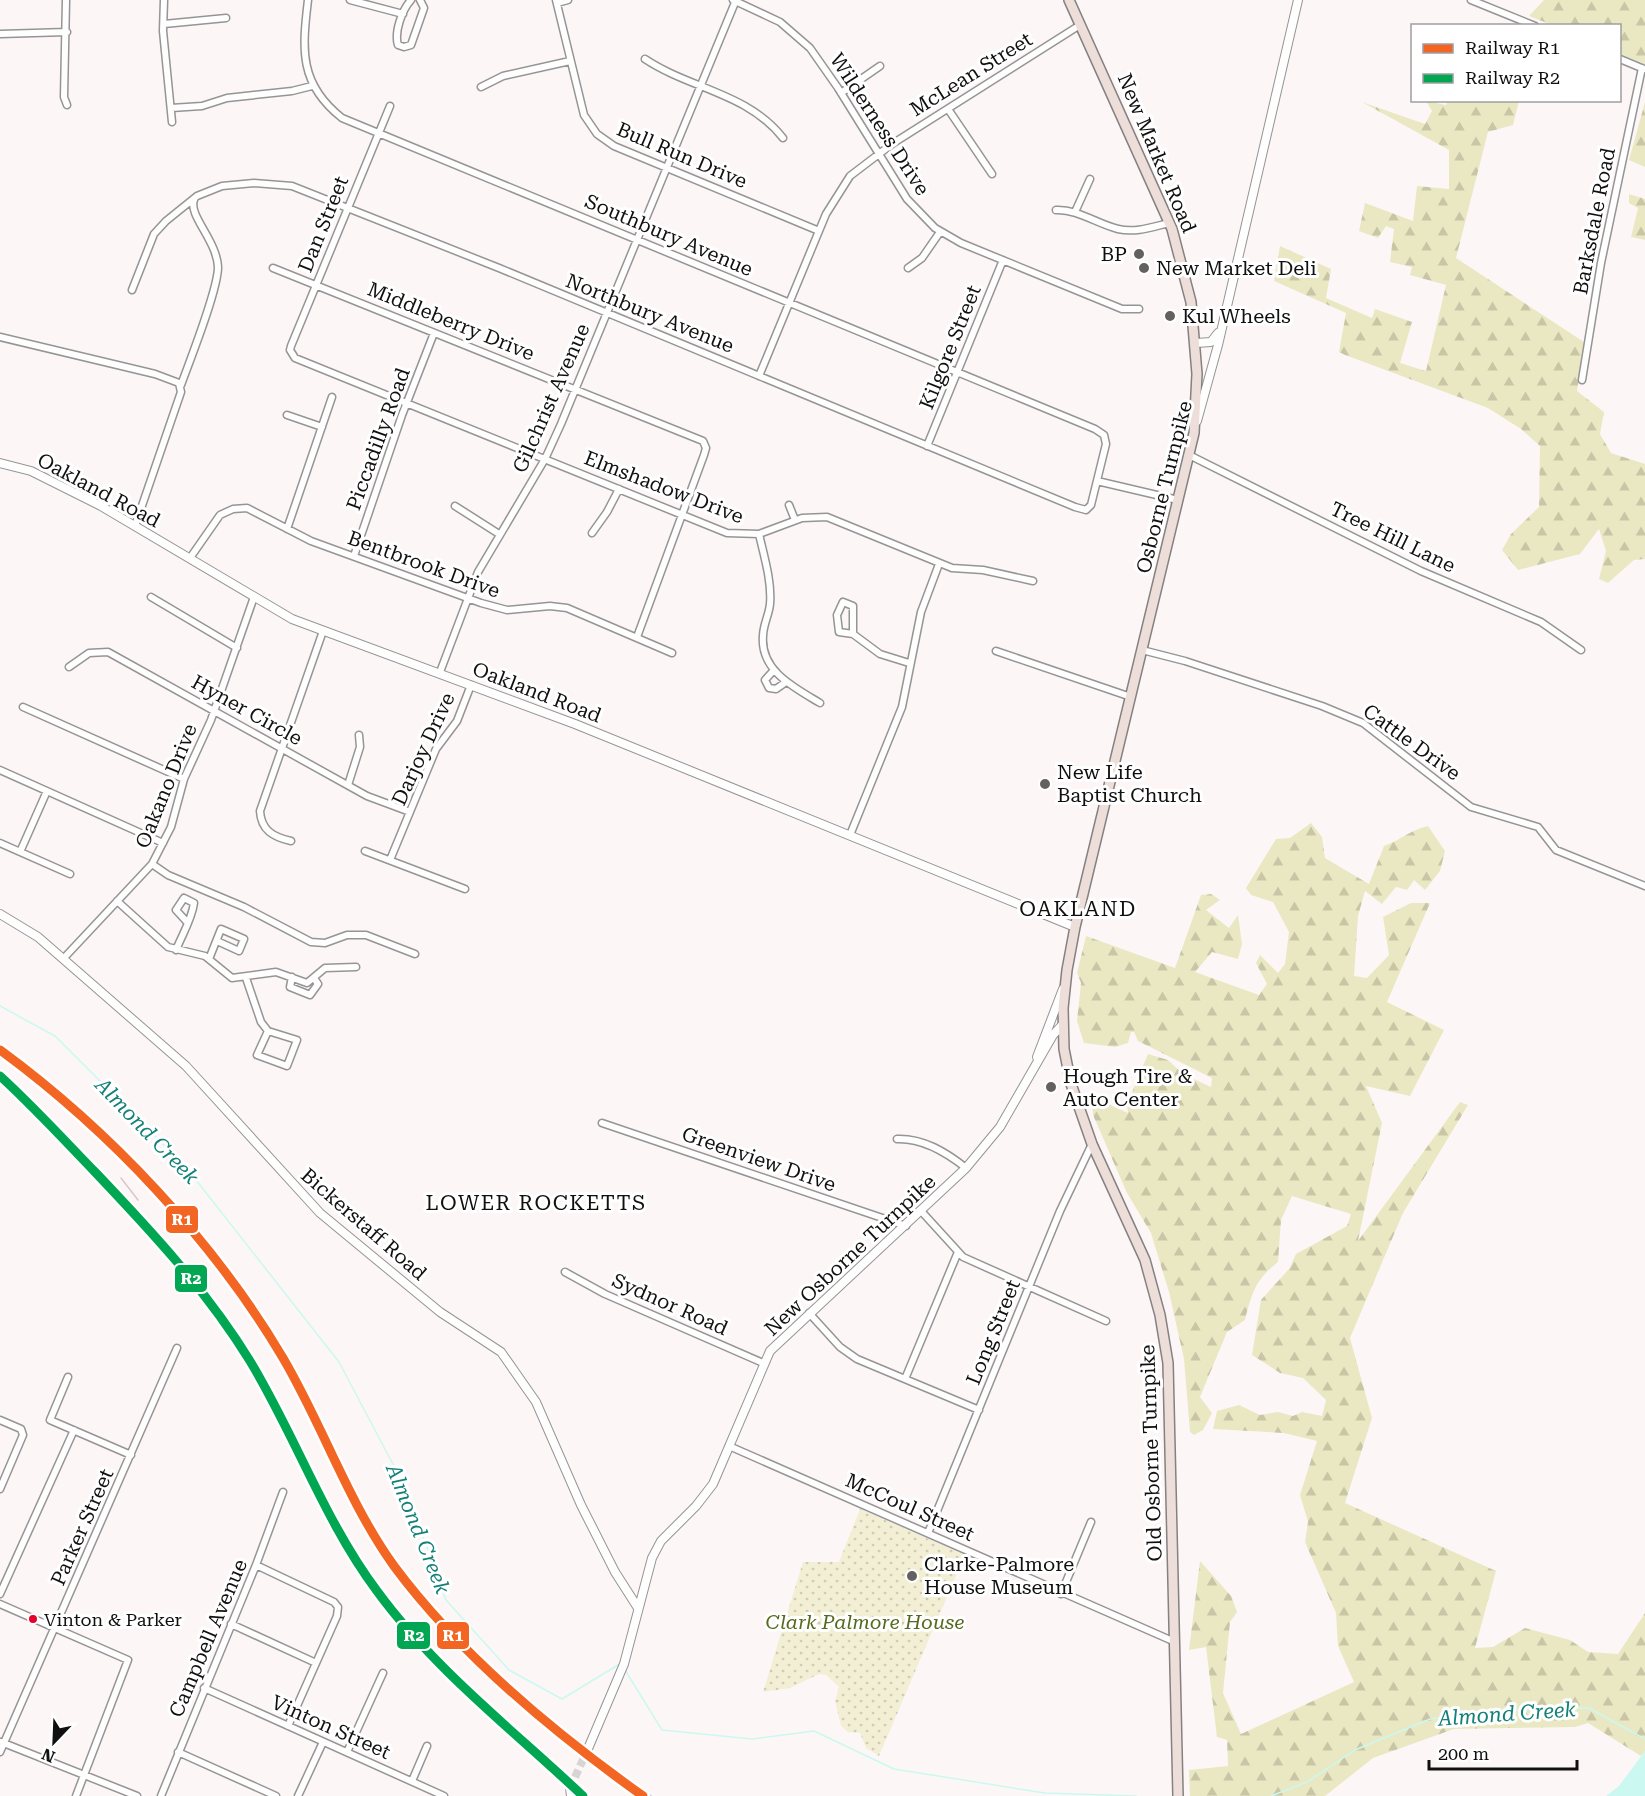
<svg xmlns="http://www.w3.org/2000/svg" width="1645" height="1796" viewBox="0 0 1645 1796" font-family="'Roboto Serif',serif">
	<defs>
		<pattern id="grass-dots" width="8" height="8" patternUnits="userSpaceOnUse" patternTransform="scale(1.5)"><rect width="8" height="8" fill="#f3efd5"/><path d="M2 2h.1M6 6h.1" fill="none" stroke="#cfccb6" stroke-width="1.8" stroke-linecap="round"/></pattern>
		<pattern id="forest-firs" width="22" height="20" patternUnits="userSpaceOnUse" patternTransform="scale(1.5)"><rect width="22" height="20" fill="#eae8c3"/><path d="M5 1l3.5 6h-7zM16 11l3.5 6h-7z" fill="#c8c6a6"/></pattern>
	</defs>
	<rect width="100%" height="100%" fill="#fcf7f6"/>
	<path fill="url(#grass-dots)" d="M860 1509 965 1555 879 1756 866 1748 860 1733 848 1732 841 1726 835 1701 839 1687 826 1675 819 1674 790 1688 763 1692 803 1562H839Z"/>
	<path fill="url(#forest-firs)" d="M1544 0H1645V64L1620 54V26L1552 25 1529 16Z
		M1426 101 1446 105 1448 101H1519L1513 125 1488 132 1456 258 1584 342 1577 391 1604 412 1600 434 1611 453 1645 464V559L1634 560 1608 583 1599 579 1606 551 1599 529 1580 554 1518 570 1502 550 1511 534 1539 507 1540 446 1521 429 1488 408 1345 355 1339 352 1346 313 1274 281 1280 246 1331 269 1326 298 1372 318 1375 309 1412 322 1400 363 1426 371 1446 285 1410 275 1412 267 1390 262 1394 229 1386 226 1378 238 1359 231 1365 203 1413 221 1417 186 1449 189V150L1362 102 1425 124 1432 111Z
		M1645 102V167L1629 160Z
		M1629 194 1645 199V240L1631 237 1638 208 1629 203Z
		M1311 823 1322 837 1325 858 1369 884 1384 846C1401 840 1410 830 1428 826L1445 851 1440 871 1425 890 1414 880 1407 890 1396 887 1382 904 1365 891 1358 916 1354 976 1367 978 1389 955 1383 917 1411 903H1430L1387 1002 1444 1030 1410 1096 1366 1086 1382 1123 1358 1241 1460 1102 1468 1105 1403 1213 1350 1338 1372 1418 1345 1503 1496 1571 1475 1648 1493 1647 1525 1628 1570 1640 1588 1652 1618 1654 1645 1613V1751L1641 1756 1588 1723 1575 1727 1454 1729 1373 1758 1325 1796H1190L1189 1770 1228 1766 1227 1740 1217 1737 1206 1647 1189 1650 1200 1561 1231 1596 1237 1612 1230 1622 1223 1693 1241 1734 1354 1682 1338 1646 1336 1613 1305 1542 1308 1522 1300 1495 1317 1441 1284 1433 1213 1429 1217 1411 1239 1405 1260 1415 1278 1412 1293 1416 1302 1412 1322 1416 1326 1400 1303 1378 1280 1373 1252 1355 1261 1300 1289 1269 1296 1254 1347 1226 1351 1214 1292 1196 1281 1220 1278 1262C1255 1280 1252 1293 1245 1320L1227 1332 1200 1397 1212 1413 1203 1430 1194 1435 1190 1432 1184 1359 1169 1292 1151 1233 1127 1193 1093 1115 1092 1097 1128 1113 1127 1104 1148 1054 1168 1060 1183 1074 1211 1087 1212 1078 1138 1041 1134 1032H1131L1128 1043 1115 1047 1084 1043 1077 1021 1081 983 1077 973 1086 936 1175 968 1201 895 1211 894 1220 900 1206 910 1229 928 1238 915 1242 944 1238 959 1212 952 1195 972 1259 995 1267 984 1256 963 1260 955 1278 973 1285 964 1289 932 1273 902 1251 895 1246 888 1276 839 1290 838Z"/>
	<path fill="#cbf8f0" d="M1645 1751V1796H1606L1619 1786Z"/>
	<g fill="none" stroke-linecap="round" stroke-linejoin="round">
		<path stroke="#cbf8f0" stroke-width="1.5" d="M0 1006 55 1036 185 1166 339 1362 405 1487 446 1600 509 1670 562 1699 618 1665 621 1667
			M625 1670 662 1730 752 1739 814 1731 894 1769 1045 1793 1136 1796
			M1271 1796 1307 1782 1355 1750 1430 1719 1493 1711 1589 1708 1645 1739"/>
		<path stroke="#d9d4d4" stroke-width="8" stroke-dasharray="8 4" stroke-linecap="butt" d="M570 1788 587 1751"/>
		<g stroke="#969494" stroke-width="9">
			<path id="minor" d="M66 0 64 97 67 105
				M164 0 163 31 172 122
				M350 0 403 14
				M411 0C402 10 394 32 398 45L404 47 411 45 424 8 420 0
				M556 0 584 115 597 134 614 146 819 231
				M733 0 780 22 810 48 838 88 907 199 935 228 961 243 1122 309H1139
				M1471 0 1535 26
				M557 3 568 0
				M164 24 226 18
				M0 34 67 32
				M645 59C690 89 748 93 783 138
				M1620 59 1644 69
				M481 87 503 76 570 61
				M841 93 880 66
				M390 106 291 346 290 350 295 358 727 533 759 534 802 518 827 517 952 568 983 570 1033 581
				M171 108 202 106 227 98 292 91 312 86
				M948 109 992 174
				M1056 210C1078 209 1097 224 1118 229 1136 233 1152 227 1169 223
				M1075 212 1090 179
				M273 268 703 441 706 448 704 455 637 637
				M908 268 922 258 940 232
				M132 290 154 234 166 221 197 196 222 186 254 183 292 186 499 268 1075 507 1086 510 1091 505 1106 444 1104 435 1095 429 342 118C299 84 302 50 308 0
				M0 337 155 374 179 383 181 392 135 526
				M759 376 826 214 850 176 892 144 1080 25
				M1582 380 1601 263 1642 68
				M181 385C190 360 218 290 218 267 217 241 188 215 194 200
				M287 415 322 427
				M927 446 1003 260
				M1189 455 1421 571 1541 622 1581 650
				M1097 481 1178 500
				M789 505 795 520
				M455 506 499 534
				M287 529 332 397
				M592 533 607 512 619 489
				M759 534C764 556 772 582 770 604 769 615 763 625 763 636 760 671 795 688 820 703
				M354 556 402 415 434 333
				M190 558 220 515 233 509 247 508 311 541 481 603 507 610 550 606 567 608 672 653
				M151 597 237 648
				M853 634V606L843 602 837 615 839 632 853 634 880 654 909 663
				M1142 650 1185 661 1322 706 1363 723 1471 807 1538 827 1556 850 1645 886
				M996 651 1131 697
				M69 667 89 653 108 652 367 796 410 812
				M774 670 765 680 769 688 776 689 786 682
				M440 672 478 572 545 459 561 424 736 0
				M23 707 184 779
				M0 770 163 843
				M348 785 360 747 359 735
				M850 835 902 707 921 612 939 564
				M291 841C273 837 261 830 260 811L323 631
				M0 843 70 874
				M365 851 465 889
				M20 852 47 791
				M390 860 436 749 457 721 471 685
				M152 864 168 875 244 907 311 942 325 943 347 935H366L415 954
				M117 901 168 947 205 956 232 978 276 972 307 983 325 968 356 967
				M176 950C182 935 192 919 194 903L184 898 176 910 187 922
				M63 959 152 864 171 827 184 779 211 720 254 597
				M209 959 221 929 244 939 239 951 217 941
				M292 977 290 987 310 995 318 984 314 978
				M246 978 261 1022 268 1031 297 1040 287 1066 257 1055 268 1031
				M602 1123 906 1226
				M897 1139C923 1138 946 1152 966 1168
				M922 1212 963 1257 1106 1321
				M565 1272 605 1294 763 1363
				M809 1313 840 1347 857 1359 979 1410
				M68 1377 50 1420 131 1455
				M905 1379 958 1252
				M0 1420 21 1429 23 1435 0 1489
				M729 1446 1175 1642
				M928 1533 1060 1211 1092 1144
				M256 1565 334 1602 338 1607 337 1616 288 1726
				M0 1594 74 1430
				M1061 1594 1091 1522
				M0 1604 128 1660 76 1796
				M231 1624 316 1663
				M204 1688 444 1796
				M1 1742 137 1796
				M0 1752 177 1348
				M178 1752 276 1796
				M347 1752 383 1673
				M412 1781 427 1746
				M161 1796 256 1565 283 1492
				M298 1796 323 1742"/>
		</g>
		<g stroke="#969494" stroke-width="10">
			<path id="tertiary" d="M1196 343 1211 342 1218 333
				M1197 421 1218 345 1298 0
				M0 463 31 471 101 506 292 619 575 724 1075 927
				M0 914 38 937 186 1066 320 1213 440 1312 501 1352 536 1402 581 1505 615 1572 638 1608
				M1037 1057 1063 989
				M587 1751 624 1664 652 1558 661 1541 696 1506 713 1484 770 1351 966 1168 1000 1127 1053 1035 1063 1024
				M570 1788 571 1796"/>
		</g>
		<g stroke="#848181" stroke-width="12">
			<path id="primary" d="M1069 0 1172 229 1191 302 1197 374 1194 433 1075 927 1067 970 1063 1008 1064 1049 1071 1084 1092 1144 1145 1260 1160 1315 1168 1363 1178 1796"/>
		</g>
		<use href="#minor" stroke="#fffefe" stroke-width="6"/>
		<use href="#tertiary" stroke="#fffefe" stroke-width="8"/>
		<use href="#primary" stroke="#eddeda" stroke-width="9"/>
		<path stroke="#d9c5d0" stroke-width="1.5" d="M121 1178 138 1200
			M616 1776 651 1796"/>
		<g stroke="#fff" stroke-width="14">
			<path id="rail-1" d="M0 1050C109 1130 214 1241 283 1358 323 1426 348 1502 394 1566 460 1655 553 1732 643 1796"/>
		</g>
		<g stroke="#fff" stroke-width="14">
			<path id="rail-2" d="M0 1076C33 1106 64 1140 96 1173 152 1232 207 1291 250 1361 296 1437 324 1520 377 1591 434 1669 513 1730 583 1796"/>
		</g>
		<use href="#rail-1" stroke="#f26522" stroke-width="9"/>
		<use href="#rail-2" stroke="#00a651" stroke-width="9"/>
	</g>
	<g fill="#636160" stroke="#fff" stroke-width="2">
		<circle cx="1139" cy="254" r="6"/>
		<circle cx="1144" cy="268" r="6"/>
		<circle cx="1170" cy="316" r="6"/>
		<circle cx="1045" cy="784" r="6"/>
		<circle cx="1051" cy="1087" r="6"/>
		<circle cx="912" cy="1576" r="6"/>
	</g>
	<circle fill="#e4002b" stroke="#fff" stroke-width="2" cx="33" cy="1619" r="5"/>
	<g text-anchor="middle" stroke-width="6" stroke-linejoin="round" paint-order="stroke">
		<g font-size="18" fill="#101010" stroke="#fff" text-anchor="start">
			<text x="44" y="1626">Vinton &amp; Parker</text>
		</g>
		<g font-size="20" fill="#101010" stroke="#fff">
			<text transform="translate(971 74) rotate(-32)" y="7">McLean Street</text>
			<text transform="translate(880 124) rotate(57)" y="7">Wilderness Drive</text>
			<text transform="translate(1157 153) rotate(67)" y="7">New Market Road</text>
			<text transform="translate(682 155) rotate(23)" y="7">Bull Run Drive</text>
			<text transform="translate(1594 221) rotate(-79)" y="7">Barksdale Road</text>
			<text transform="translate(323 224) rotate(-68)" y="7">Dan Street</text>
			<text transform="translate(669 235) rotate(23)" y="7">Southbury Avenue</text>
			<text transform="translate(650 313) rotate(22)" y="7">Northbury Avenue</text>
			<text transform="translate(451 321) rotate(22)" y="7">Middleberry Drive</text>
			<text transform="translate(950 347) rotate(-68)" y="7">Kilgore Street</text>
			<text transform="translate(551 398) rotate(-66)" y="7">Gilchrist Avenue</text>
			<text transform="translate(378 439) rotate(-70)" y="7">Piccadilly Road</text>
			<text transform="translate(664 487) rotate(21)" y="7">Elmshadow Drive</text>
			<text transform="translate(1164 487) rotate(-76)" y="7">Osborne Turnpike</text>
			<text transform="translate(99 490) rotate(28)" y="7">Oakland Road</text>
			<text transform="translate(1393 537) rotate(26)" y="7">Tree Hill Lane</text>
			<text transform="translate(424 564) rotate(20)" y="7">Bentbrook Drive</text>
			<text transform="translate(537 692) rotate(21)" y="7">Oakland Road</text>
			<text transform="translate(247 710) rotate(29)" y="7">Hyner Circle</text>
			<text transform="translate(1412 742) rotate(36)" y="7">Cattle Drive</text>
			<text transform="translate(423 749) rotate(-65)" y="7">Darjoy Drive</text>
			<text transform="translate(166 786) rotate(-68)" y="7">Oakano Drive</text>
			<text transform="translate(759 1159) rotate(19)" y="7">Greenview Drive</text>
			<text transform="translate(364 1224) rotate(41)" y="7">Bickerstaff Road</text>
			<text transform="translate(850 1255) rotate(-43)" y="7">New Osborne Turnpike</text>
			<text transform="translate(670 1304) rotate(24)" y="7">Sydnor Road</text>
			<text transform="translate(993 1332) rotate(-68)" y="7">Long Street</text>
			<text transform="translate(1151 1453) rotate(-92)" y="7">Old Osborne Turnpike</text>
			<text transform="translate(910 1507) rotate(24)" y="7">McCoul Street</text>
			<text transform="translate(82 1527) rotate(-66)" y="7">Parker Street</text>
			<text transform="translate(208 1638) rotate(-67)" y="7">Campbell Avenue</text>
			<text transform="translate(331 1727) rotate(24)" y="7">Vinton Street</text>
		</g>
		<g font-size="20" fill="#101010" stroke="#fff" text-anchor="start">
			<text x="1127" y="261" text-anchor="end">BP</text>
			<text x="1156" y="275">New Market Deli</text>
			<text x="1182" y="323">Kul Wheels</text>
			<text x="1057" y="779">New Life<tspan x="1057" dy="23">Baptist Church</tspan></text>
			<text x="1063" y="1083">Hough Tire &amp;<tspan x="1063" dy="23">Auto Center</tspan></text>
			<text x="924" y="1571">Clarke-Palmore<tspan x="924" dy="23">House Museum</tspan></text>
		</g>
		<g font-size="20" font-style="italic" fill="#566a1d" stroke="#fff">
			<text x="865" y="1629">Clark Palmore House</text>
		</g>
		<g font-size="21" letter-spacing="1.5" fill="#101010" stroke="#fff">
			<text x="1078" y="916">OAKLAND</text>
			<text x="536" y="1210">LOWER ROCKETTS</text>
		</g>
		<g font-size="21" font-style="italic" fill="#138177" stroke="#fff">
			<text transform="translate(147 1131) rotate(46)" y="7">Almond Creek</text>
			<text transform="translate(418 1529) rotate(68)" y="7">Almond Creek</text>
			<text transform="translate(1507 1714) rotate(-4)" y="7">Almond Creek</text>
		</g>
	</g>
	<g stroke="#fff" stroke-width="2">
		<rect x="165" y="1205" width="34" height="29" rx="6" fill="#f26522"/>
		<rect x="174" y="1264" width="34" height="29" rx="6" fill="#00a651"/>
		<rect x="436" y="1621" width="34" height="29" rx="6" fill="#f26522"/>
		<rect x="396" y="1621" width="35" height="29" rx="6" fill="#00a651"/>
	</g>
	<g font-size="16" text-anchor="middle" font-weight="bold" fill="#fff">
		<text x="182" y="1225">R1</text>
		<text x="191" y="1284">R2</text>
		<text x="453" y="1641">R1</text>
		<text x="414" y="1641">R2</text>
	</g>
	<rect x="1411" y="24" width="210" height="78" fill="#ffffff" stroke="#9f9f9f" stroke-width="1.5"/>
	<rect x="1423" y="44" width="30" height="9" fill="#f26522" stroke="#9f9f9f" stroke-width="1.5"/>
	<text x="1465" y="54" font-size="18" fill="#101010">Railway R1</text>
	<rect x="1423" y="74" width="30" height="9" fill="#00a651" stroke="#9f9f9f" stroke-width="1.5"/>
	<text x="1465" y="84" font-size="18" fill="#101010">Railway R2</text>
	<g transform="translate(54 1742) rotate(203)" stroke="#ffffff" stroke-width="4.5" paint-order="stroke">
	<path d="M0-4.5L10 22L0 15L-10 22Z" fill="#101010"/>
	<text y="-9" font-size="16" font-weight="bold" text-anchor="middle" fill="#101010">N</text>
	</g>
	<path d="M1429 1760v9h148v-9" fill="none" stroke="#101010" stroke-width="3"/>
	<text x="1438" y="1760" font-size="18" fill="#101010" stroke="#ffffff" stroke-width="4.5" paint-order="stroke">200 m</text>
</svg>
